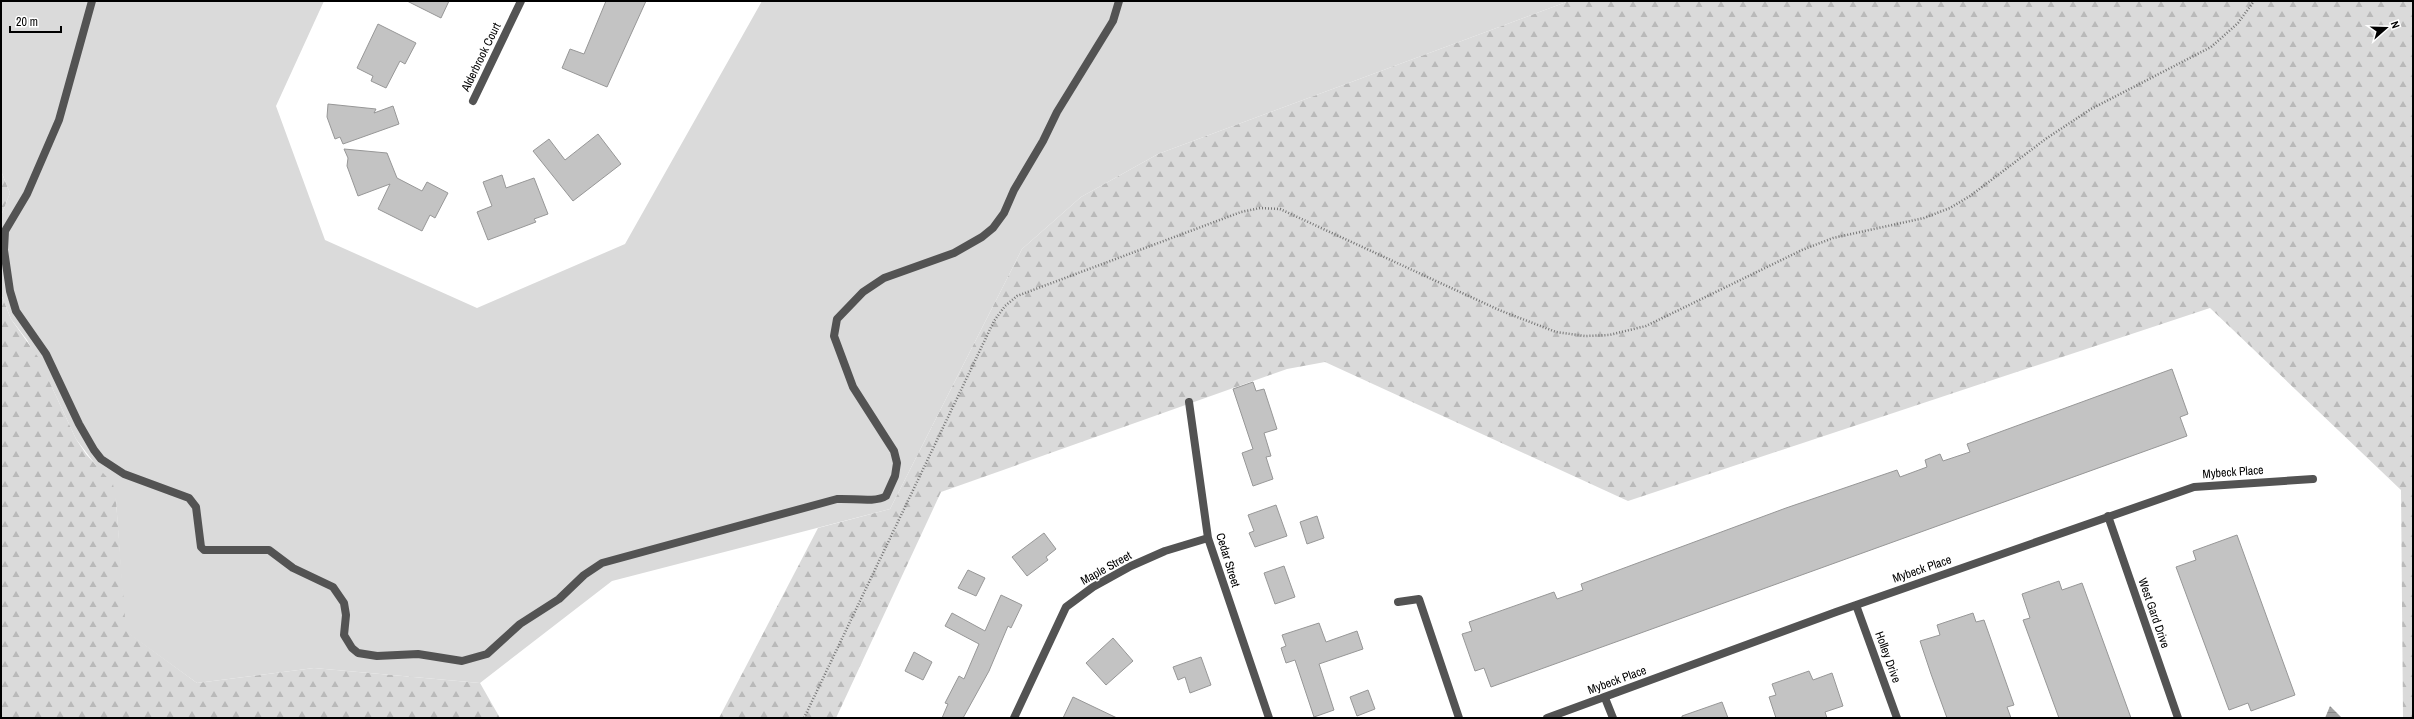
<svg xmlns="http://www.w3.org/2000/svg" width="2414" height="719" viewBox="0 0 2414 719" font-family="'Archivo Narrow',sans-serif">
	<defs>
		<pattern id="forest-firs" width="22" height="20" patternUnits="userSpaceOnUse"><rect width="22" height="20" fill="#dadada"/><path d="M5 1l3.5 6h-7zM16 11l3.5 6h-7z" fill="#b9b9b9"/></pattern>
		<pattern id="water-rules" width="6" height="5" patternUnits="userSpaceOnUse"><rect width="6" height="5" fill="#a1a1a1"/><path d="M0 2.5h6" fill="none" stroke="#898989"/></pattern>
	</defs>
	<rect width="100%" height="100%" fill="#fff"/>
	<path fill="#dadada" d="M1 1H324L276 106 325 240 477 308 625 244 762 1H1569L1158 154 1081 197 1022 249 890 509 612 581 480 683 314 668 197 683 125 631 116 500 95 464 76 439 51 385 27 340 11 319 1 294V216L10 193 1 171Z"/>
	<path fill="url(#forest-firs)" d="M1569 1H2413V718H2403L2401 490 2210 308 1628 501 1325 362 1287 369 941 492 836 718H719L818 528 890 509 1022 249 1081 197 1158 154Z
		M1 171 10 193 1 216Z
		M1 294 11 319 38 357 76 439 86 454 113 484 116 500 126 631 197 683 314 668 480 683 500 718H1Z"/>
	<path fill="url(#water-rules)" d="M2330 706 2342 718H2325Z"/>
	<path fill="#c3c3c3" stroke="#979797" d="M407 1H449L441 18Z
		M606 1H646L607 87 562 68 570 49 584 54Z
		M378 24 416 43 405 64 400 61 386 88 371 81 373 76 357 68Z
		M328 104 376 109 374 113 393 106 399 124 343 144 340 137 335 139 327 117Z
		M598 134 621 164 573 201 533 151 549 139 565 160Z
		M344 149 387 153 397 178 422 191 427 182 448 193 435 218 430 215 422 231 378 209 390 184 358 196 347 166 348 158Z
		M502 175 506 188 534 178 548 214 534 219 536 222 488 240 477 212 492 206 483 182Z
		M2172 369 2188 414 2180 417 2187 436 1491 687 1484 668 1475 671 1462 634 1472 631 1469 622 1554 592 1557 599 1583 590 1581 584 1786 508 1897 470 1900 477 1927 467 1925 460 1940 454 1943 461 1970 452 1967 444Z
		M1253 382 1256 391 1264 389 1277 429 1264 433 1271 456 1266 457 1273 479 1253 486 1242 453 1253 449 1233 389Z
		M1276 505 1287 536 1255 547 1249 533 1254 531 1248 515Z
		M1317 516 1324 538 1307 544 1300 522Z
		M1044 533 1056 549 1046 557 1048 560 1027 576 1012 557Z
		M2237 535 2295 695 2251 711 2248 703 2229 710 2176 567 2196 560 2193 551Z
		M1284 566 1295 597 1275 604 1264 573Z
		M968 570 985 578 976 596 958 588Z
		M2059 581 2062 590 2082 583 2131 718H2059L2023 620 2030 618 2022 594Z
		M1001 595 1022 605 1011 628 1008 626 989 671 963 718H942L948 704 945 703 959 676 964 679 979 644 945 626 952 613 985 631Z
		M1973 613 1976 622 1984 620 2014 705 2007 707 2011 718H1947L1931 674 1920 641 1940 635 1937 625Z
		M1319 623 1326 642 1357 631 1363 649 1319 664 1334 710 1314 717 1295 660 1286 663 1281 648 1286 646 1282 635Z
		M1113 638 1133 661 1106 685 1086 663Z
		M914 652 932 662 923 680 905 671Z
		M1201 657 1211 685 1190 693 1185 677 1178 680 1173 667Z
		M1809 671 1813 680 1832 673 1843 706 1825 712 1827 718H1776L1769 697 1776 695 1772 684Z
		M1368 690 1375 709 1357 716 1350 697Z
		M1073 697 1117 718H1063Z
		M1722 702 1728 718H1682V716Z"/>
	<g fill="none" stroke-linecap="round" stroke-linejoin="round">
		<path stroke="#757575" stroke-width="2.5" stroke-dasharray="1 2" stroke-linecap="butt" d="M804 718 994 321 1005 306 1017 296 1241 212 1260 208 1280 209 1499 310 1556 332 1585 336 1609 335 1646 326 1802 250 1833 238 1924 218 1950 208 1970 196 2047 138 2091 109 2211 47 2238 23 2254 1"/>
		<path stroke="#535353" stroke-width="8" d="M92 1 59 120 27 194 5 231 4 250 10 291 16 311 46 354 79 424 94 450 101 459 124 474 189 498 196 507 201 547 204 550H269L293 568 333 587 344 603 346 615 344 635 352 648 358 653 377 656 418 654 462 661 487 654 520 624 559 599 584 575 602 563 837 499C852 498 875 503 886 496L895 476 897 463 894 451 853 387 834 336 837 319 863 292 884 278 954 253 982 237 993 228 1004 213 1014 190 1043 141 1057 112 1113 21 1119 1
			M1398 602 1419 599 1459 718"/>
		<path stroke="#535353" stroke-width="8" d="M473 101 521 1
			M1189 402 1208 538 1269 718
			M2108 516 2178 718
			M1856 605 1897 718
			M1605 698 1613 718
			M1014 718 1066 607 1093 587 1131 566 1165 551 1208 538
			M1547 718 1836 612 2194 487 2313 479"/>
	</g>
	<g text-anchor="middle" stroke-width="3" stroke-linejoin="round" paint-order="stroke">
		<g font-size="12" fill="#000" stroke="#fff">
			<text transform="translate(481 57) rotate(-64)" y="4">Alderbrook Court</text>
			<text transform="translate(2233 472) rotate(-4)" y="4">Mybeck Place</text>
			<text transform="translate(1228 560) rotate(73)" y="4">Cedar Street</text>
			<text transform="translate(1106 568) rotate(-29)" y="4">Maple Street</text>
			<text transform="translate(1922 569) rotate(-19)" y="4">Mybeck Place</text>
			<text transform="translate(2154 613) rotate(71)" y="4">West Gard Drive</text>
			<text transform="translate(1888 657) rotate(70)" y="4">Holley Drive</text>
			<text transform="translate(1617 680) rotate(-20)" y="4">Mybeck Place</text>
		</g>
	</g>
	<rect width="2414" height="719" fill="none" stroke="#000000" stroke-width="4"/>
	<g transform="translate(2386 28) rotate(70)" stroke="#ffffff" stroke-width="3" paint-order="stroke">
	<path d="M0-3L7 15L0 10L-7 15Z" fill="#000000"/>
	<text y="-6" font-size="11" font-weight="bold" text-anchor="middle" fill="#000000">N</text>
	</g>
	<path d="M10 26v6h51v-6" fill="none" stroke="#000000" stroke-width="2"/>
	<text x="16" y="26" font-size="12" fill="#000000" stroke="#ffffff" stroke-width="3" paint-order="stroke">20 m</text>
</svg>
